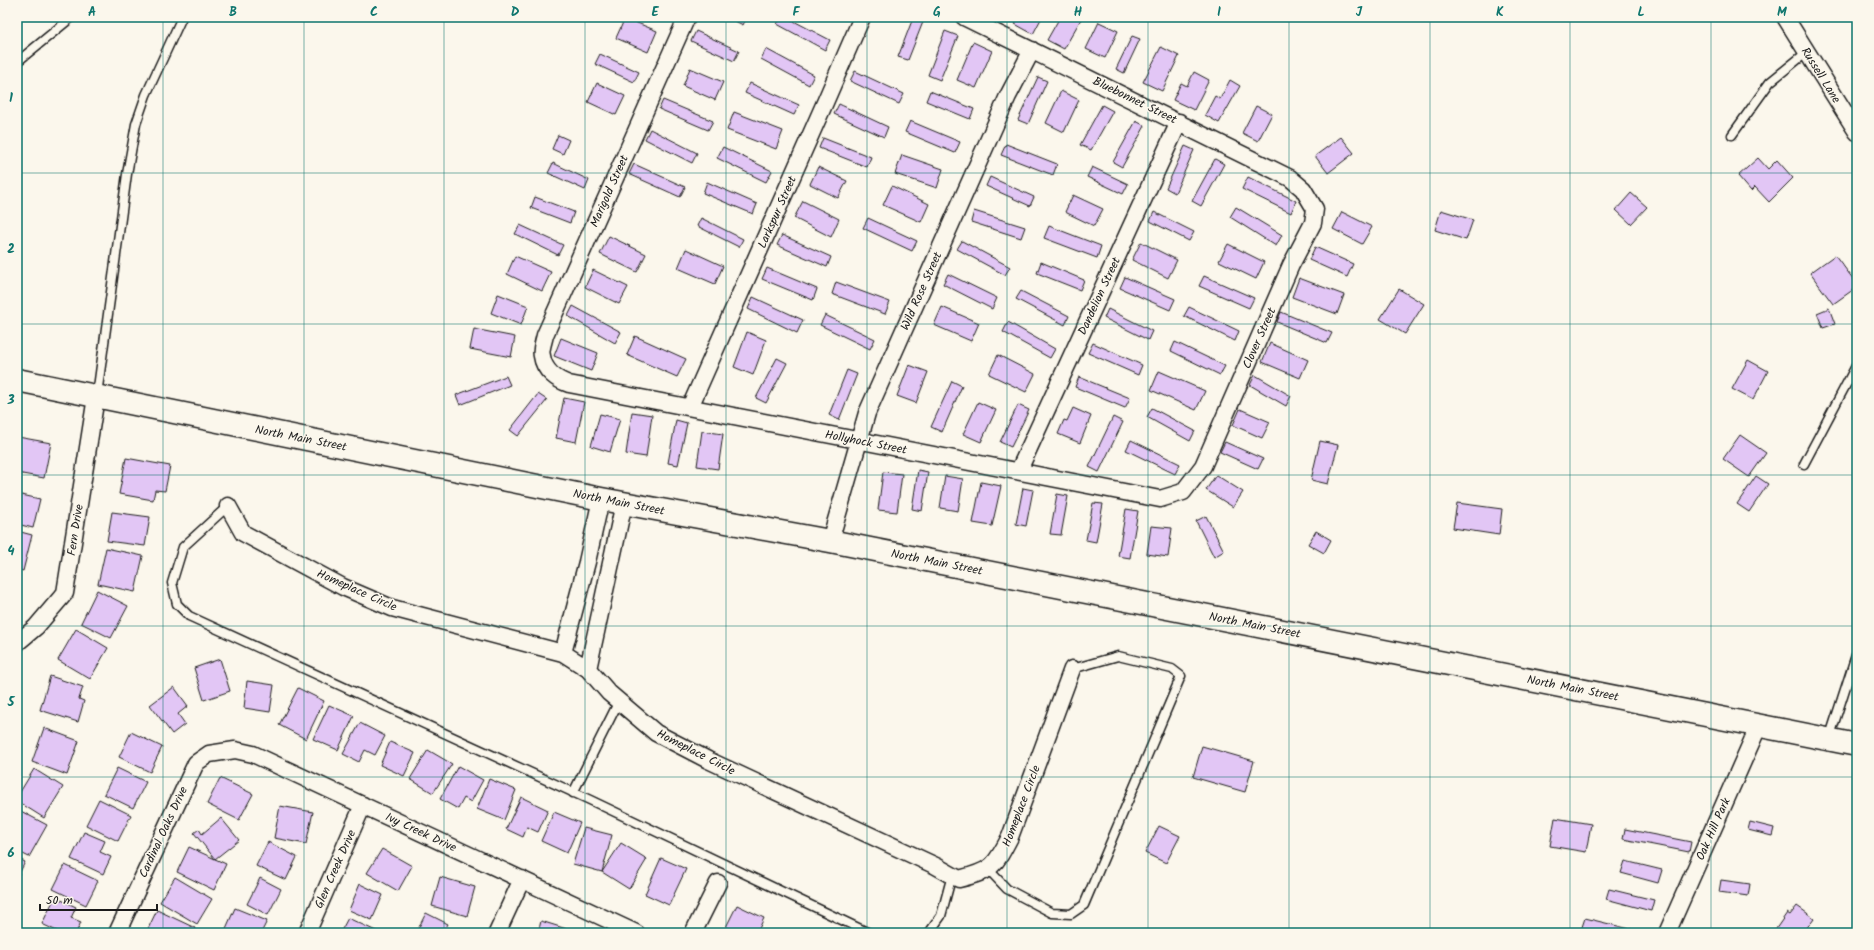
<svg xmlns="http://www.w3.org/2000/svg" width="1874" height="950" viewBox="0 0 1874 950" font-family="Kalam,sans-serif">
	<rect width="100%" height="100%" fill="#fbf7ec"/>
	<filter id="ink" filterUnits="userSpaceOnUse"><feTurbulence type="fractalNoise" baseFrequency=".025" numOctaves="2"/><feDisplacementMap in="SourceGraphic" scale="8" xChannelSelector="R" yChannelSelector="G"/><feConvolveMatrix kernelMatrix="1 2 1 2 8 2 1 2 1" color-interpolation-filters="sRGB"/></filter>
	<g filter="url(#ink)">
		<path fill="#e2c6f5" stroke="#1c1c1c" d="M727 17H747L743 25Z
			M781 17H786L830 40 825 50 777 24Z
			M1019 17H1042L1033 34 1015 24Z
			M1060 17H1078L1081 19 1064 49 1047 40Z
			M625 18 657 31 648 52 616 38Z
			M913 18 923 22 908 60 898 57Z
			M1099 22 1118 31 1105 58 1086 49Z
			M696 31 739 51 734 61 691 41Z
			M945 31 958 36 940 80 928 75Z
			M1132 36 1140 39 1124 73 1116 69Z
			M973 42 992 51 976 88 957 80Z
			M1161 47 1179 56 1162 91 1143 82Z
			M766 49 814 75 809 85 761 59Z
			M600 54 639 72 634 82 595 64Z
			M690 68 723 82 715 100 683 86Z
			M855 71 904 94 899 104 850 81Z
			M1194 72 1209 80 1194 110 1173 100 1181 83 1187 86Z
			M1038 77 1047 81 1028 124 1018 120Z
			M1230 80 1240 86 1219 123 1205 115 1215 96 1220 99Z
			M597 83 625 96 616 115 588 102Z
			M750 83 799 105 794 115 745 93Z
			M930 91 974 109 970 119 926 101Z
			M1061 91 1079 100 1064 132 1046 123Z
			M663 100 713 121 708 130 659 109Z
			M839 104 888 127 884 137 834 114Z
			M1102 105 1113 111 1091 150 1080 145Z
			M1256 106 1272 114 1258 141 1242 133Z
			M734 112 783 131 776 149 727 130Z
			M910 121 960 142 955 153 905 132Z
			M1136 121 1145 126 1122 167 1113 162Z
			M650 129 697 153 692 163 645 139Z
			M558 135 569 140 563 154 552 149Z
			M1341 137 1354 153 1328 173 1315 156Z
			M823 138 871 157 867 167 819 148Z
			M1006 144 1057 164 1053 175 1001 155Z
			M1185 146 1194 150 1175 193 1166 188Z
			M723 147 772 171 766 182 717 158Z
			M902 155 943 169 937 188 895 174Z
			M1758 158 1768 169 1777 160 1793 178 1769 202 1755 187 1751 191 1738 176Z
			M1215 159 1224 164 1201 206 1192 201Z
			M553 163 589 180 585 190 548 173Z
			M634 164 685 187 680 197 629 174Z
			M818 167 847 181 838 198 810 184Z
			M1092 167 1128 184 1123 194 1087 177Z
			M990 177 1034 197 1030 206 986 186Z
			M1248 177 1296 201 1291 213 1242 189Z
			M707 182 757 204 753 214 703 193Z
			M892 186 929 204 921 222 883 205Z
			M1631 193 1647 207 1631 224 1616 210Z
			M1073 195 1103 209 1094 226 1065 212Z
			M535 197 574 212 570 223 531 208Z
			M803 201 839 219 831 237 794 218Z
			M1236 207 1282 235 1276 246 1230 217Z
			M1441 210 1473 220 1466 240 1435 230Z
			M974 211 1025 227 1021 238 971 222Z
			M1154 212 1194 232 1189 241 1150 221Z
			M1342 212 1372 227 1362 244 1333 229Z
			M701 218 743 239 739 247 697 226Z
			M868 218 917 241 912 251 863 228Z
			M520 225 563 245 558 255 515 234Z
			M1049 226 1101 246 1097 258 1044 238Z
			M782 235 831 257 827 267 777 245Z
			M609 236 646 254 637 272 600 254Z
			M962 241 1010 267 1005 275 957 249Z
			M1141 242 1177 260 1168 278 1132 260Z
			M1228 244 1264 262 1256 279 1219 261Z
			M1315 247 1353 264 1347 277 1309 260Z
			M686 249 723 266 715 284 678 268Z
			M1835 255 1857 284V287L1833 304 1810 273Z
			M515 256 551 272 542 291 507 274Z
			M1041 262 1084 280 1080 290 1037 273Z
			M767 268 817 289 813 300 762 279Z
			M593 270 628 287 619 304 585 287Z
			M948 274 997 298 992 309 943 284Z
			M1204 276 1254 298 1249 308 1199 286Z
			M1125 277 1175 299 1170 310 1120 288Z
			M1299 278 1344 295 1337 314 1292 297Z
			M836 282 890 302 885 314 832 294Z
			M1399 289 1424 304 1405 334 1380 319Z
			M1021 291 1069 316 1065 325 1016 299Z
			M498 294 528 306 521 325 491 313Z
			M753 297 803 320 797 333 748 309Z
			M573 306 621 332 615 343 568 316Z
			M942 307 979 323 971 341 934 325Z
			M1189 307 1239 331 1235 341 1184 316Z
			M1829 308 1835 324 1823 328 1817 313Z
			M1108 309 1152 331 1148 340 1104 318Z
			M1281 312 1332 333 1327 343 1277 322Z
			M825 315 875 339 870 349 820 325Z
			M1008 322 1055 349 1050 358 1003 332Z
			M474 329 515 337 511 357 470 349Z
			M747 332 766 340 753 375 734 367Z
			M635 336 686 359 677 377 627 355Z
			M561 338 598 353 591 371 554 356Z
			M1175 342 1225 366 1220 375 1171 351Z
			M1093 343 1142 365 1138 375 1088 353Z
			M1270 343 1308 360 1300 378 1262 362Z
			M998 355 1035 374 1026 392 989 374Z
			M777 358 787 363 766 403 756 398Z
			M1748 360 1768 371 1753 400 1732 389Z
			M909 365 928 372 916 403 897 396Z
			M847 370 857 374 839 420 829 415Z
			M1159 371 1205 391 1196 410 1151 390Z
			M1255 375 1291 396 1286 406 1250 385Z
			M506 376 510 385 460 405 456 395Z
			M1079 377 1130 398 1125 408 1075 387Z
			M952 381 962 386 942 432 931 427Z
			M538 394 547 400 518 436 510 430Z
			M564 398 584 402 576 442 556 438Z
			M978 402 996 410 981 442 963 434Z
			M1018 405 1029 410 1011 447 1000 442Z
			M1073 408 1091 416 1080 443 1058 434 1064 420 1067 421Z
			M1152 408 1195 431 1190 441 1147 417Z
			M1240 409 1270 422 1262 438 1233 425Z
			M632 412 652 415 646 457 626 454Z
			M600 414 620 419 610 452 591 446Z
			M1113 417 1123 422 1099 472 1089 467Z
			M676 420 687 423 678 465 668 463Z
			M702 431 723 434 718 469 697 466Z
			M1740 435 1766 453 1749 477 1723 459Z
			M18 437 51 443 44 478 17 473Z
			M1131 440 1180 464 1175 474 1126 450Z
			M1320 441 1338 445 1328 484 1311 480Z
			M1225 442 1263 459 1258 469 1220 452Z
			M126 458 170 466 165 491 155 490 153 500 119 494Z
			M918 470 928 472 922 511 912 509Z
			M883 472 902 474 897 512 878 510Z
			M1216 475 1243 492 1233 507 1206 490Z
			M945 476 963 479 958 511 940 508Z
			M1756 476 1768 484 1749 512 1737 504Z
			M981 482 1001 486 992 526 973 523Z
			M1023 488 1033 490 1026 526 1016 524Z
			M17 494 40 499 33 528 17 524Z
			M1057 494 1068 496 1061 535 1050 534Z
			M1093 503 1103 504 1096 542 1086 540Z
			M1457 503 1502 509 1499 535 1453 528Z
			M1126 509 1138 511 1130 558 1118 556Z
			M112 512 150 517 145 546 107 541Z
			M1206 516 1224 551 1214 557 1196 521Z
			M1151 526 1172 528 1168 557 1147 554Z
			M17 531 32 535 23 571 17 569Z
			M1316 531 1331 540 1324 553 1308 544Z
			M106 548 143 556 135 592 98 584Z
			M97 590 128 606 111 638 81 623Z
			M76 629 108 648 90 679 58 660Z
			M220 659 230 691 204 700 194 668Z
			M50 676 83 687 79 699 84 701 78 722 40 710Z
			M247 681 274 685 270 712 244 708Z
			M174 687 188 706 178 714 185 724 172 734 150 705Z
			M298 688 324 701 306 739 279 725Z
			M329 705 354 716 338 750 313 739Z
			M360 723 385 736 375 755 365 750 359 762 343 754Z
			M44 728 79 741 67 775 32 762Z
			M131 732 162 747 150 772 119 757Z
			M390 742 415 753 404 776 380 765Z
			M1202 746 1254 761 1245 792 1193 777Z
			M428 750 452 764 433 793 410 779Z
			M458 766 483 780 471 802 464 798 458 809 440 799Z
			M117 768 146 782 133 808 104 794Z
			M34 769 63 787 44 818 17 801V797Z
			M220 778 253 794 239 820 207 804Z
			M489 779 516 790 504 820 477 809Z
			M521 797 548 810 538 832 527 827 523 837 506 829Z
			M99 799 131 815 118 841 86 825Z
			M280 806 313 812 306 844 274 838Z
			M17 809 47 825 29 857 17 851Z
			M554 812 580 823 567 853 541 841Z
			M221 818 239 840 215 859 194 833 199 829 202 834Z
			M1555 818 1591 824 1586 852 1550 846Z
			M1750 822 1774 828 1772 836 1748 830Z
			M1159 826 1180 836 1166 863 1145 853Z
			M584 828 612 835 602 872 573 864Z
			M1625 829 1691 842 1689 852 1623 839Z
			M84 832 105 841 100 852 111 857 103 874 71 859Z
			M268 842 297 857 286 880 256 866Z
			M621 843 647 859 629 889 602 872Z
			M189 847 226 864 214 890 177 872Z
			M382 849 412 866 398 891 367 873Z
			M17 858 25 862 17 878Z
			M661 858 686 869 669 905 645 894Z
			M1625 861 1662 870 1658 883 1621 873Z
			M65 865 98 881 86 905 53 889Z
			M175 877 212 899 197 924 160 902Z
			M440 877 475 887 467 916 432 906Z
			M260 878 281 889 268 915 247 904Z
			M1721 880 1750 884 1748 896 1719 892Z
			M360 884 383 895 372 920 349 910Z
			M1609 889 1654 900 1651 911 1606 899Z
			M55 897 76 907 71 918 81 922 76 933H61L42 924Z
			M737 905 764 918 757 933H739L726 927Z
			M1797 906 1814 918 1803 933H1773L1787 913 1790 915Z
			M235 908 267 921 261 933H224Z
			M157 910 195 928 193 933H146Z
			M426 913 448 924 443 933H416Z
			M348 918 378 932V933H340Z
			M1585 918 1638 931 1637 933H1593L1581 930Z
			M541 921 573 931V933H538Z"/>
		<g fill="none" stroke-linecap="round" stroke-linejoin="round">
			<g stroke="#1c1c1c" stroke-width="11">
				<path id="lane" d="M17 62 72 17
					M1732 135 1770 82 1807 52
					M97 395 127 174 136 124 146 95 182 17
					M1804 464 1857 364
					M228 506 183 547 172 583 177 604 189 616 590 800 869 933
					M1829 739 1857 652
					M573 793 619 701
					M988 869 1007 889 1052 913 1071 914 1084 905 1181 676 1172 669 1118 656 1072 669
					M929 933 941 916 952 875"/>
			</g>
			<g stroke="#1c1c1c" stroke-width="19">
				<path id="street" d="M687 17 545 335C544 341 540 350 542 356 544 371 557 380 569 384L1160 499 1183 492 1203 466 1291 265 1313 223 1315 209 1303 189 1290 178 964 17
					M1785 17 1857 132
					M690 407 823 107 862 17
					M1019 470 1179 122
					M228 506 243 533 343 587 392 608 563 653 588 669 609 693 656 733 708 760 936 866 959 879C992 871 995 866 1010 837L1072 669
					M830 541 867 413 1008 96 1032 50
					M17 643 36 627 65 593 96 397
					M563 653 587 562 601 499
					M588 669 624 503
					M117 933 196 763 209 754 235 750 253 754 636 933
					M307 933 363 805
					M497 933 522 879
					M693 933 718 883
					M1667 933 1759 725"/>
			</g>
			<g stroke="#1c1c1c" stroke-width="25">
				<path id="primary" d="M17 380 601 499 830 541 1857 745"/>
			</g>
			<use href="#lane" stroke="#fbf7ec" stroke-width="8"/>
			<use href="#street" stroke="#fbf7ec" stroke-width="16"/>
			<use href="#primary" stroke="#fbf7ec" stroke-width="22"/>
		</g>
	</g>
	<path fill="none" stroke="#0f766e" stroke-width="1" stroke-opacity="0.55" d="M163 17V933M304 17V933M444 17V933M585 17V933M726 17V933M867 17V933M1007 17V933M1148 17V933M1289 17V933M1430 17V933M1570 17V933M1711 17V933M17 173H1857M17 324H1857M17 475H1857M17 626H1857M17 777H1857"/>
	<g text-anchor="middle" stroke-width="3" stroke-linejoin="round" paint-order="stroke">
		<g font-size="12" fill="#1c1c1c" stroke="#fbf7ec">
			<text transform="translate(1821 75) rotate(58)" y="4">Russell Lane</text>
			<text transform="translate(1135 100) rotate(26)" y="4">Bluebonnet Street</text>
			<text transform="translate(609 191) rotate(-66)" y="4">Marigold Street</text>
			<text transform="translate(777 212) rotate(-66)" y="4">Larkspur Street</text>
			<text transform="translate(921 291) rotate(-66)" y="4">Wild Rose Street</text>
			<text transform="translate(1099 296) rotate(-65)" y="4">Dandelion Street</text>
			<text transform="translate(1259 338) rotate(-66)" y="4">Clover Street</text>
			<text transform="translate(301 438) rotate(11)" y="4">North Main Street</text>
			<text transform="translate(866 442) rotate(11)" y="4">Hollyhock Street</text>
			<text transform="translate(619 502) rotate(11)" y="4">North Main Street</text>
			<text transform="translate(75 530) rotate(-81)" y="4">Fern Drive</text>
			<text transform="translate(937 562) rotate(11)" y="4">North Main Street</text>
			<text transform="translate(357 590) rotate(24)" y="4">Homeplace Circle</text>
			<text transform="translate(1255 625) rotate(11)" y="4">North Main Street</text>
			<text transform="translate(1573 688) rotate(11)" y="4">North Main Street</text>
			<text transform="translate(696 752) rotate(27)" y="4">Homeplace Circle</text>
			<text transform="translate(1021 806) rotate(-69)" y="4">Homeplace Circle</text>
			<text transform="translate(1713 829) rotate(-66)" y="4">Oak Hill Park</text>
			<text transform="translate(163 832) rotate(-65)" y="4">Cardinal Oaks Drive</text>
			<text transform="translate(421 832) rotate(25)" y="4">Ivy Creek Drive</text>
			<text transform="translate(335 869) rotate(-66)" y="4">Glen Creek Drive</text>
		</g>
	</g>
	<rect width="1874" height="950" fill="none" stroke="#fbf7ec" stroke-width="44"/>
	<path d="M40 904v6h117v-6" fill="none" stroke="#1c1c1c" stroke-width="2"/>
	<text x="46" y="904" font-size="12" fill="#1c1c1c" stroke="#fbf7ec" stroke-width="3" paint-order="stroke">50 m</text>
	<rect x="22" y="22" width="1830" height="906" fill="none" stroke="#0f766e" stroke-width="1.5"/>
	<g font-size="13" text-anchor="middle" font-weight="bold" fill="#0f766e">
		<text x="92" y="16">A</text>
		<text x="233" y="16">B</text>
		<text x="374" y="16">C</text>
		<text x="515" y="16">D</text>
		<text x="655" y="16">E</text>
		<text x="796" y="16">F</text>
		<text x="937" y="16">G</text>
		<text x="1078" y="16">H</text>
		<text x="1219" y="16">I</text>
		<text x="1359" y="16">J</text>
		<text x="1500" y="16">K</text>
		<text x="1641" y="16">L</text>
		<text x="1782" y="16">M</text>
		<text x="11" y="102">1</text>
		<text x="11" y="253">2</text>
		<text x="11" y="404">3</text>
		<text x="11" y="555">4</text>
		<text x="11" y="706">5</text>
		<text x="11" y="857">6</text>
	</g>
</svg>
